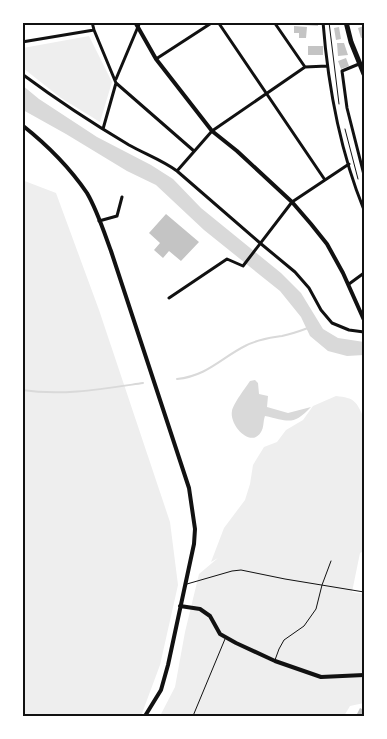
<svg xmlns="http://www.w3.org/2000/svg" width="387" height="739" viewBox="0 0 387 739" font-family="'IBM Plex Sans',sans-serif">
	<rect width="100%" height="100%" fill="#fff"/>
	<path fill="#eee" d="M89 36 112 82 100 122 61 98 23 68V48Z
		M22 180 56 193 99 310 170 522 178 585 160 665 141 716H23Z
		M336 396C355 398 356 401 364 418V551L360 553 352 592 364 594V703L350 706 344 716H160L175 687 185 632 199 574 218 558 211 562 224 528 245 500 250 484 253 465 264 447 277 442 286 430 303 420 313 406Z"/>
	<path fill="#d9d9d9" d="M22 85 39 99 97 137 151 165 173 179 201 208 281 273 301 293 323 329 338 338 364 342V355L347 356 328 351 310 336 301 317 280 291 204 230 156 185 127 171 66 134 23 110Z
		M255 380 258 383 259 394 268 396 267 407 288 413 311 407C293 426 289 421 265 416 263 421 264 428 261 432 251 449 229 425 232 411 233 404 246 387 250 381Z"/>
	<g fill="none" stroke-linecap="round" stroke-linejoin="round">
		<path stroke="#d9d9d9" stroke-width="2" d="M177 379C207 376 221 358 245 346 258 339 270 338 282 336 291 334 300 331 308 328
			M22 390C63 396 102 389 143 383"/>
	</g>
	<path fill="#c4c4c4" d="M303 22H318V26L303 25Z
		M294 26 307 27 306 38H299V33H294Z
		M364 26V37L361 38 358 28Z
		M339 27 341 39 336 40 334 28Z
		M337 43H344L348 55 338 56Z
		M308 46H323V55H308Z
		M346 58 349 66 341 69 338 61Z
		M166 214 199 242 181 261 169 251 163 258 154 250 160 243 149 233Z
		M360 708 364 710V716H356Z"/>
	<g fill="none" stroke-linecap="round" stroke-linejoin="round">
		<path stroke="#111" stroke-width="1" d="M329 22 339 104
			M345 129 358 179"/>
		<path stroke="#111" stroke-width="1" d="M187 584 232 571 241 570 285 579 364 592
			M275 660 279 649 284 640 304 626 316 609 322 585 331 561
			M193 716 225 639"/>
		<path stroke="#111" stroke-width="3" d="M92 22 94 30 116 83 103 129
			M218 22 325 180
			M274 22 305 67
			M323 22C328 86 340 151 364 210
			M22 42 94 30
			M156 59 213 22
			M359 64 342 71 347 108 364 175
			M22 74C57 100 92 123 129 145 145 154 162 160 177 171L260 243 295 272 309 288 321 310 332 323 349 330 364 332
			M116 79 140 22
			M116 83 194 151
			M177 171 212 131 305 67 327 66
			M99 221 117 216 122 197
			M349 284 364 273
			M169 298 227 259 243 266 292 202 349 164"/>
		<path stroke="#111" stroke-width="4" d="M135 22 156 59 212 131 237 151 292 202 311 224 327 244 343 273 364 320
			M22 125C46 144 70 168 87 193 97 210 104 232 111 251L189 488 195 529 194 544 168 665 161 690 145 716
			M180 606 200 609 210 616 220 634 236 643 275 661 321 677 364 675"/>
		<path stroke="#111" stroke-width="5" d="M346 22 351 42 364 74"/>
	</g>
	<rect width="387" height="739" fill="none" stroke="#ffffff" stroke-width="48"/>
	<rect x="24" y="24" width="339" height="691" fill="none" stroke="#111" stroke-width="2"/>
</svg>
